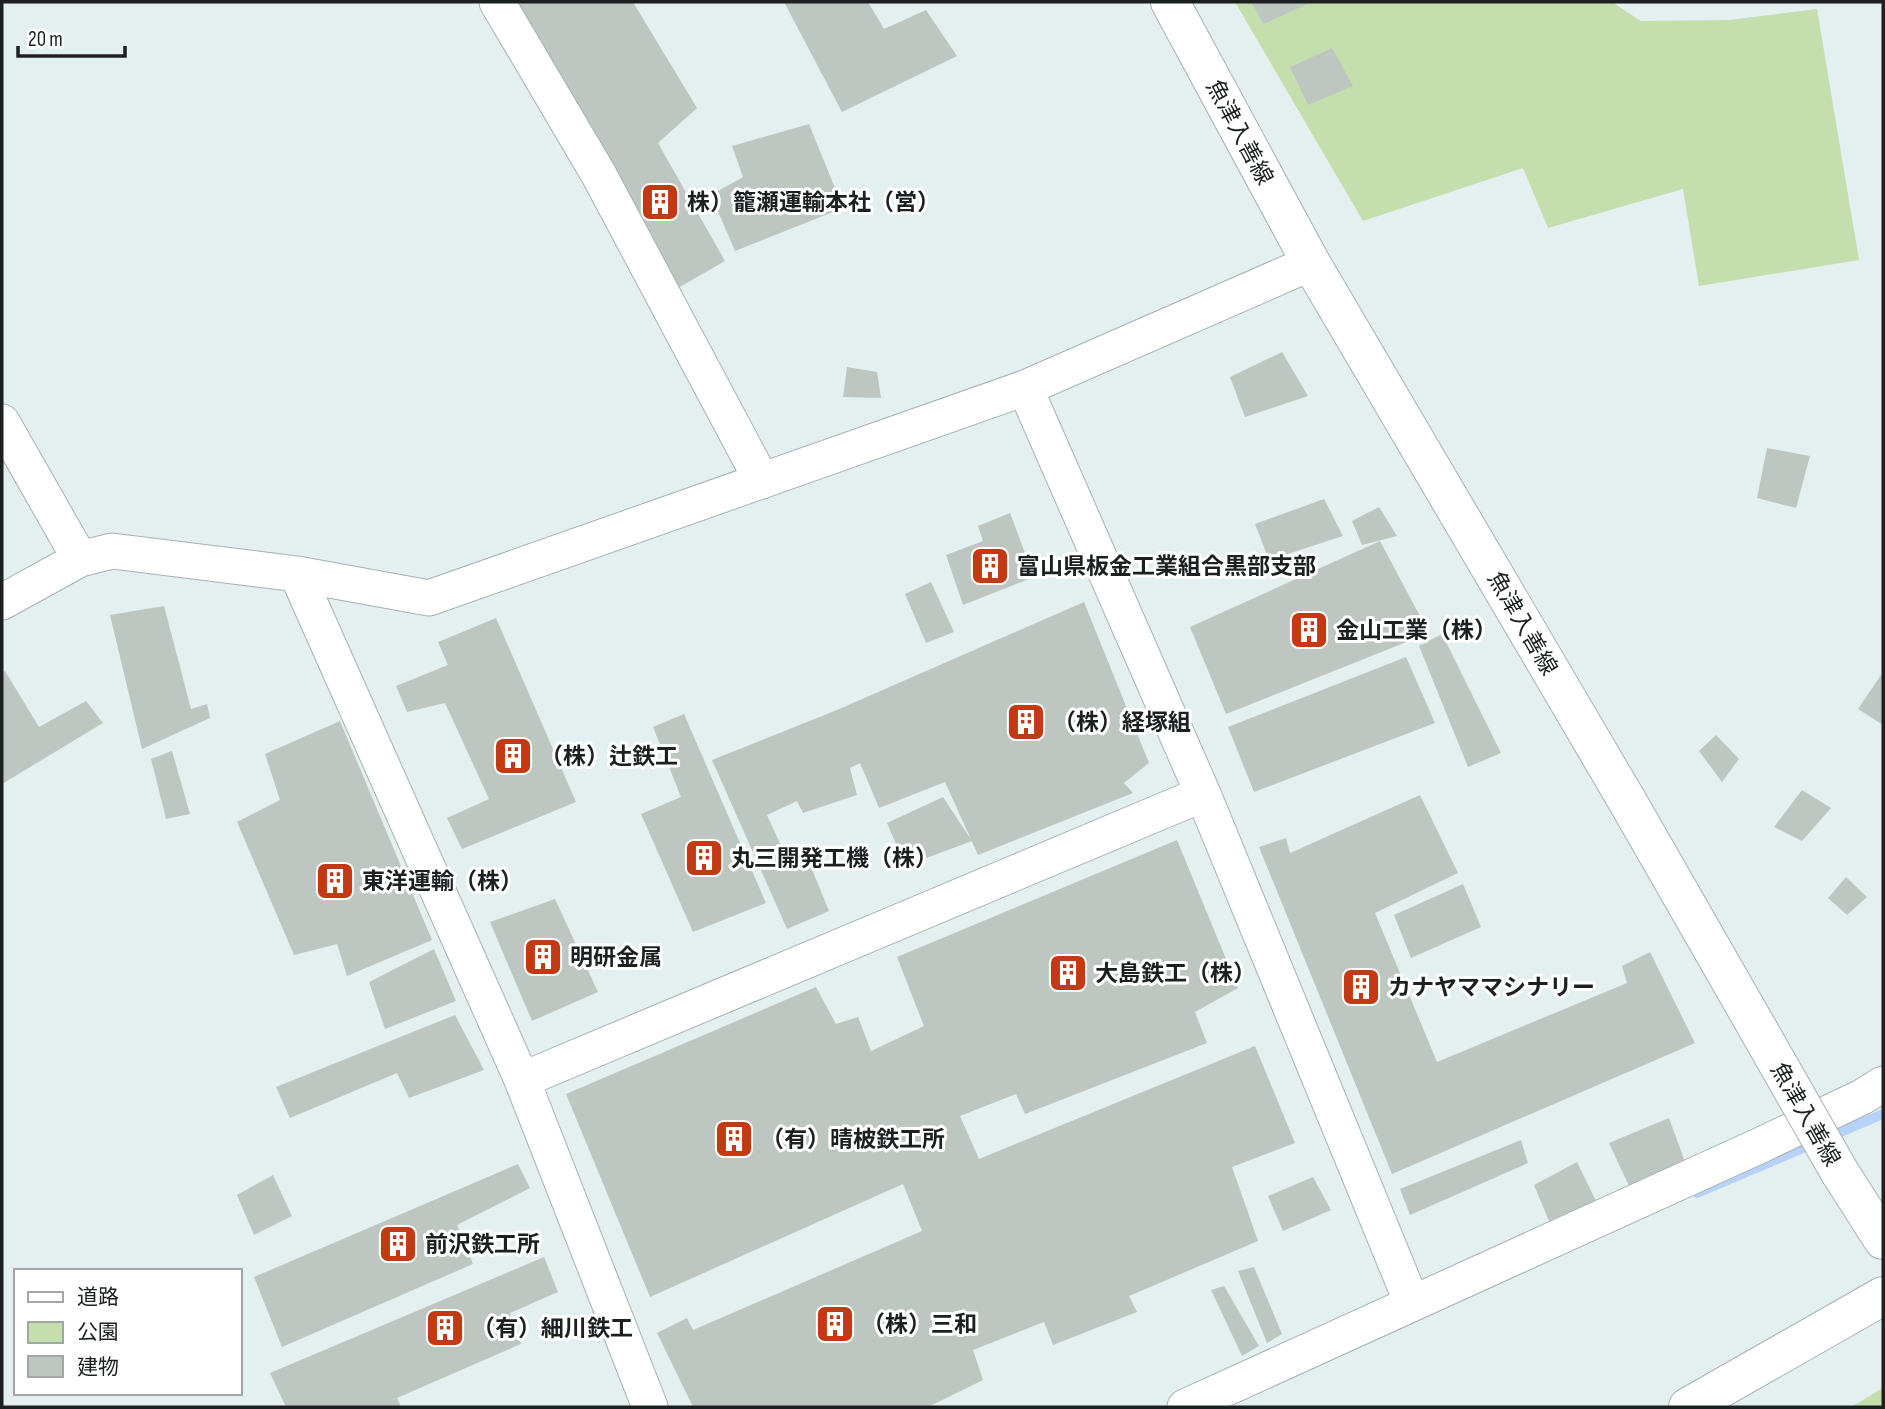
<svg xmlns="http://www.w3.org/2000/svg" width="1885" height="1409" viewBox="0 0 1885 1409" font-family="'Sofia Sans Condensed','Noto Sans JP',sans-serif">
	<rect width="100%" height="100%" fill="#e4f0ef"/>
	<path fill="#c5deae" d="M1235 2H1612L1641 21 1730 20 1817 9 1859 260 1699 286 1683 189 1548 228 1523 168 1363 221Z
		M1883 1388V1407H1851Z"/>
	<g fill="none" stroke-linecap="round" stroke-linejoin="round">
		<path stroke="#b6d2f8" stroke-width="10" d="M1697 1193 1883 1114"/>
	</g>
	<path fill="#bdc6c1" d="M513 2H633L697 108 658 143 725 261 678 288Z
		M784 2H868L884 29 926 10 957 56 842 112Z
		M1251 2H1311L1264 24Z
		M1332 48 1353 86 1308 105 1290 67Z
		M809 124 843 208 735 251 711 195 743 177 732 146Z
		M1282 352 1308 396 1245 417 1230 377Z
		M847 367 877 372 881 398 843 397Z
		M1767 448 1810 456 1796 508 1757 498Z
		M1324 499 1343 536 1269 560 1255 524Z
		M1379 507 1397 536 1362 545 1352 521Z
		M1010 513 1034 577 963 605 946 555 983 541 978 526Z
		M1380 541 1429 633 1226 714 1190 627Z
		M931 582 954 632 926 643 905 594Z
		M1084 602 1149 763 1124 783 1133 793 978 855 945 782 879 808 860 763 850 768 857 795 803 813 797 801 767 815 787 859 806 855 829 911 787 929 712 760 837 710Z
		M164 606 191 709 207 704 210 718 142 749 110 615Z
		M496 618 576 802 462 849 447 818 489 799 445 703 407 712 396 686 448 665 438 642Z
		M1442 634 1501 753 1468 767 1419 646Z
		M1406 657 1435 723 1254 792 1228 727Z
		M5 671 39 727 86 701 103 723 2 784V672Z
		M1883 672V725L1858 709Z
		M684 714 766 903 693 932 641 814 681 797 653 727Z
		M340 721 432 940 347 976 337 944 294 955 237 822 280 800 265 754Z
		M1716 735 1739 759 1722 782 1699 751Z
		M172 751 190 814 166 819 151 759Z
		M1802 790 1831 808 1802 841 1774 827Z
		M1420 795 1458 873 1375 913 1437 1062 1627 983 1622 966 1650 952 1695 1043 1392 1174 1259 847 1286 838 1290 853Z
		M943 797 972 841 905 866 887 823Z
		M1177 840 1238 988 1195 1012 1207 1043 1025 1114 1016 1094 960 1116 979 1159 1255 1046 1295 1143 1232 1167 1258 1241 1129 1296 1137 1312 1053 1345 1044 1322 973 1350 983 1380 928 1407H693L657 1333 687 1318 693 1330 922 1231 903 1184 650 1297 566 1094 816 987 836 1024 858 1017 871 1051 924 1026 897 957Z
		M1846 877 1867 897 1847 915 1828 898Z
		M1463 884 1481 927 1411 958 1394 915Z
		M555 899 598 992 532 1021 490 922Z
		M434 949 456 1001 385 1029 369 982Z
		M455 1015 484 1070 409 1098 397 1073 290 1118 276 1087Z
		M1669 1118 1685 1162 1629 1186 1609 1143Z
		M1521 1140 1528 1163 1410 1215 1400 1189Z
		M1577 1162 1596 1201 1549 1221 1534 1185Z
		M518 1164 530 1188 457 1225 473 1264 282 1347 254 1277Z
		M273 1175 292 1216 254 1235 237 1195Z
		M1313 1177 1331 1210 1283 1231 1268 1196Z
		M544 1257 558 1292 510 1313 521 1344 397 1398 401 1407H286L270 1373Z
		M1254 1267 1282 1334 1267 1343 1238 1271Z
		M1224 1286 1259 1346 1242 1356 1211 1290Z"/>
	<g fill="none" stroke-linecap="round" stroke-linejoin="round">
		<g stroke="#a6b1b1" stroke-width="37">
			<path id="minor" d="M497 2 599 175 762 481
				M1025 388 1203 794 1412 1303
				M2 422 80 559
				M297 574 522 1080 650 1407
				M2 602 80 559 112 551 297 574 429 598 1025 388 1311 263
				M522 1080 1203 794
				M1185 1407 1761 1145 1862 1097 1883 1084"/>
		</g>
		<g stroke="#a6b1b1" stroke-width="40">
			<path id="tertiary" d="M1688 1407 1883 1296"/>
		</g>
		<g stroke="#a6b1b1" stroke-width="40">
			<path id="secondary" d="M1170 2 1311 263 1629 804 1758 1029
				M1839 1171 1883 1240"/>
		</g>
		<use href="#minor" stroke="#fff" stroke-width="35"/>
		<use href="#tertiary" stroke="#fff" stroke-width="38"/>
		<use href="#secondary" stroke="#fff" stroke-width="38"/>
		<g stroke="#a6b1b1" stroke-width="40" stroke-linecap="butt">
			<path id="secondary-bridge" d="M1758 1029 1839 1171"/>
		</g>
		<use href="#secondary-bridge" stroke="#fff" stroke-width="38"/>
	</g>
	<defs>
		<g id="building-square" transform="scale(2.0125)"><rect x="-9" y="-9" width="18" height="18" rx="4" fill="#c33913" stroke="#fff"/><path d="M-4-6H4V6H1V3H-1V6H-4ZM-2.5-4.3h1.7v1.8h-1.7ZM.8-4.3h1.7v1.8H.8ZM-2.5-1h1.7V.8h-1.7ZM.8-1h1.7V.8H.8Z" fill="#fff"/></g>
	</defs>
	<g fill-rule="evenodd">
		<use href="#building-square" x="660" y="202"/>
		<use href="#building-square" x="990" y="566"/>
		<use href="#building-square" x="1309" y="630"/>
		<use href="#building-square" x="1026" y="722"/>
		<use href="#building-square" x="513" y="756"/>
		<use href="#building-square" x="704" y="858"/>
		<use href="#building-square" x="335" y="881"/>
		<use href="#building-square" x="543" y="957"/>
		<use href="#building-square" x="1068" y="973"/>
		<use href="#building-square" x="1361" y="987"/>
		<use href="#building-square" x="734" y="1139"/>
		<use href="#building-square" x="398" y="1244"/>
		<use href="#building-square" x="835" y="1324"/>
		<use href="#building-square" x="445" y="1328"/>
	</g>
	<g text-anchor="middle" stroke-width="6" stroke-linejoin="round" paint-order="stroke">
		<g font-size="23" fill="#1c2020" stroke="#fff">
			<text transform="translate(1240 132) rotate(62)" y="8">魚津入善線</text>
			<text transform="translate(1523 623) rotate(60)" y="8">魚津入善線</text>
			<text transform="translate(1806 1114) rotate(60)" y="8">魚津入善線</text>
		</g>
		<g font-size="23" font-weight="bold" fill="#1c2020" stroke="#fff" text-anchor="start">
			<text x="687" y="210">株）籠瀬運輸本社（営）</text>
			<text x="1017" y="574">富山県板金工業組合黒部支部</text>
			<text x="1336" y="638">金山工業（株）</text>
			<text x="1053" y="730">（株）経塚組</text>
			<text x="540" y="764">（株）辻鉄工</text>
			<text x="731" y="866">丸三開発工機（株）</text>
			<text x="362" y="889">東洋運輸（株）</text>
			<text x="570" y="965">明研金属</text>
			<text x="1095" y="981">大島鉄工（株）</text>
			<text x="1388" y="995">カナヤママシナリー</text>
			<text x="761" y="1147">（有）晴柀鉄工所</text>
			<text x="425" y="1252">前沢鉄工所</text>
			<text x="862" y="1332">（株）三和</text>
			<text x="472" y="1336">（有）細川鉄工</text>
		</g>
	</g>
	<rect width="1885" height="1409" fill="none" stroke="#1c2020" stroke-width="7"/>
	<rect x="14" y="1269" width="228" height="126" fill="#ffffff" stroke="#a4a6a6" stroke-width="2"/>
	<rect x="28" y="1292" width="35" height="10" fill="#ffffff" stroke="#a4a6a6" stroke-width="2"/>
	<text x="77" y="1304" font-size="21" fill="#1c2020">道路</text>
	<rect x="28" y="1322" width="35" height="21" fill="#c5deae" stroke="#a4a6a6" stroke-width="2"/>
	<text x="77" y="1339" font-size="21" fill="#1c2020">公園</text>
	<rect x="28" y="1356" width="35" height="21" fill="#bdc6c1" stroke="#a4a6a6" stroke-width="2"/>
	<text x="77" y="1374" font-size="21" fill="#1c2020">建物</text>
	<path d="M18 46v10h107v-10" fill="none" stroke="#1c2020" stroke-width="3.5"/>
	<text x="28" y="46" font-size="21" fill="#1c2020" stroke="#ffffff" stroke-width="5" paint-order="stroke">20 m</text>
</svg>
